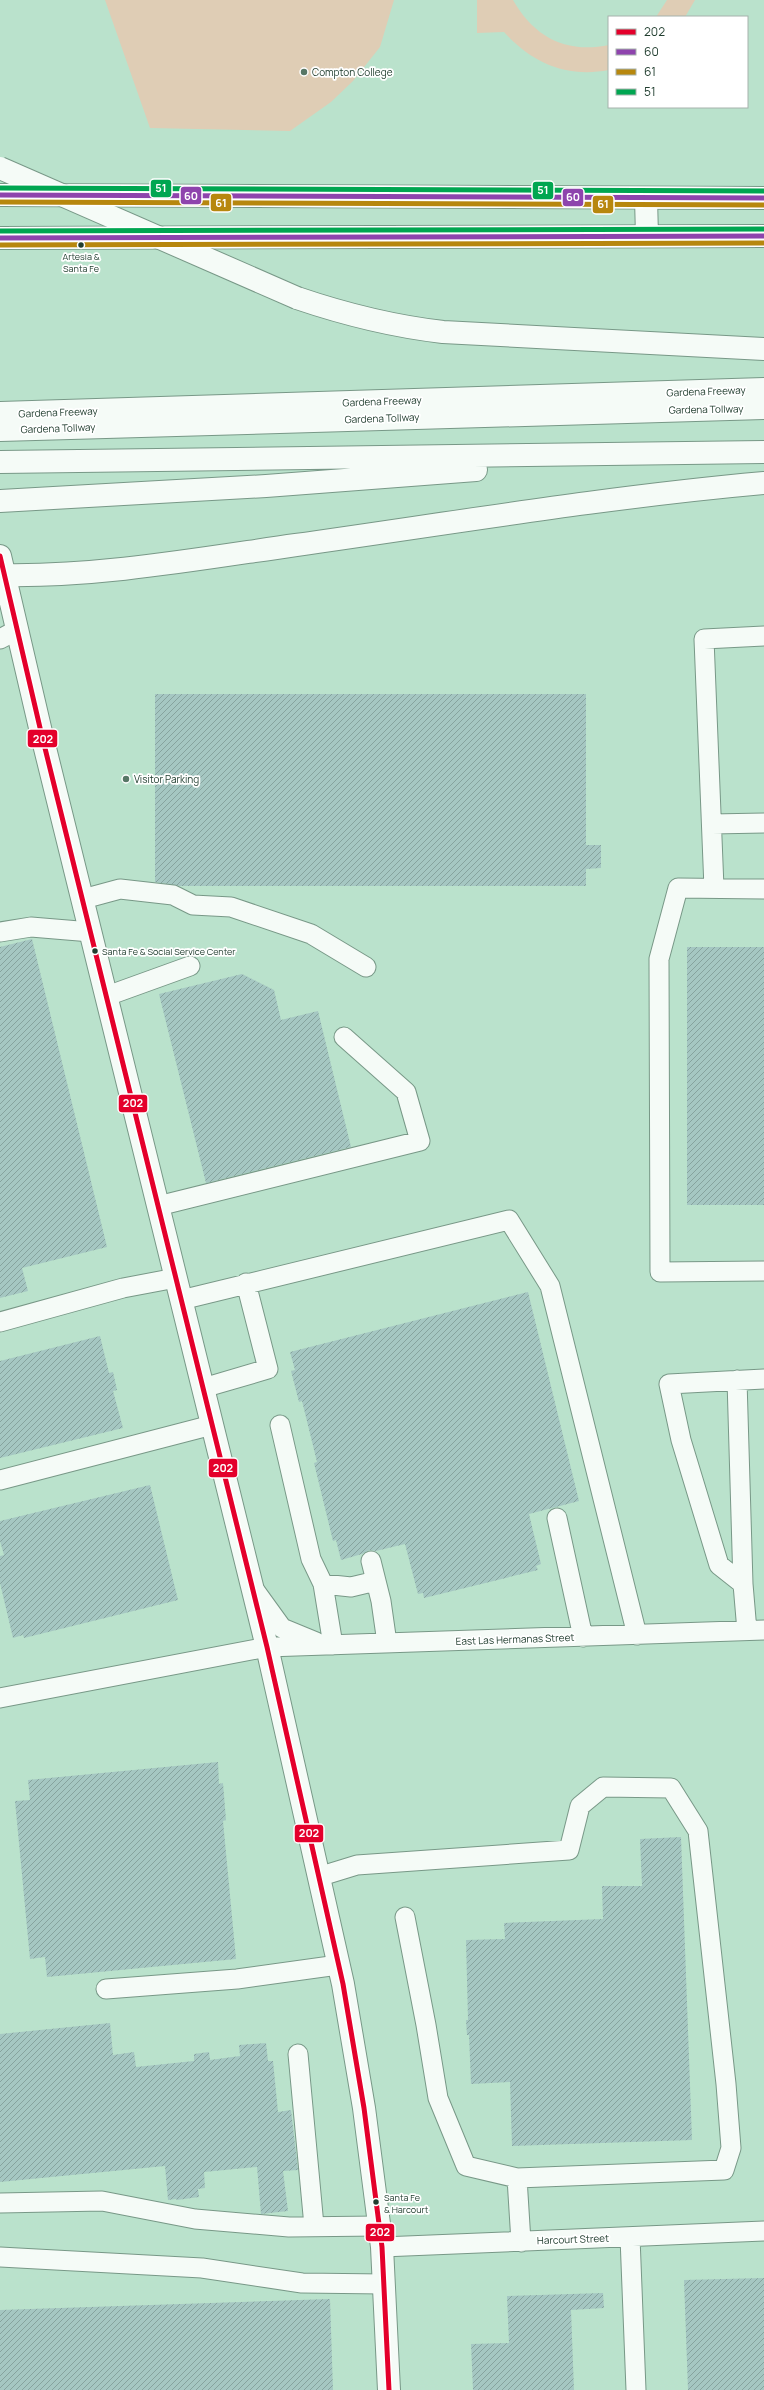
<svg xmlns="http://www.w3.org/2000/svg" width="764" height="2390" viewBox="0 0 764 2390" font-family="Manrope,sans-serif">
	<defs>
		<pattern id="building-hatch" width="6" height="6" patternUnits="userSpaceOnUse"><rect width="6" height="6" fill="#a5c7c2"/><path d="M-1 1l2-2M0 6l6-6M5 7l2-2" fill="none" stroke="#86a39e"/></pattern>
	</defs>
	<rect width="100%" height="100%" fill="#bae2cc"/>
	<path fill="#dfcdb5" d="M105 0H394L380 47 353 81 331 102 290 131 150 128Z
		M477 0H513C534 37 566 54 609 45V70C566 78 532 63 504 32L477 33Z
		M667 0H695L685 17H656Z"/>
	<path fill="url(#building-hatch)" d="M155 694H586V845H601V868L586 869V886H180L155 882Z
		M32 939 107 1247 22 1268 28 1291 0 1298V947Z
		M687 947H764V1205H687Z
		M242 974 274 990 281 1020 318 1011 351 1147 206 1183 159 994Z
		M528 1292 579 1501 529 1514 541 1564 536 1566 538 1570 424 1598 423 1593 418 1594 405 1544 376 1551 369 1550 362 1554 341 1560 336 1540 333 1541 314 1463 317 1462 302 1401 299 1402 291 1371 295 1370 290 1352Z
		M100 1336 109 1373 113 1372 117 1390 113 1391 123 1428 0 1458V1361Z
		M150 1485 178 1600 24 1638 23 1635 13 1638 0 1583V1556L4 1555 0 1541V1521Z
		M218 1762 219 1784 223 1783 226 1820 223 1821 236 1959 47 1977 45 1957 30 1959 15 1801 30 1800 28 1780Z
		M681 1837 692 2140 512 2146 510 2082 471 2084 469 2035H467L466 2020H468L466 1940 505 1939 504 1923 603 1919 602 1886H642L640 1839Z
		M110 2023 113 2055 134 2052 136 2067 194 2061V2054L209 2052 210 2060 240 2056 239 2045 266 2043 268 2061H273L278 2112 291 2110 298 2170 283 2171 288 2211 261 2214 257 2167 204 2172 205 2188 198 2189 199 2197 177 2200 176 2199 168 2200 165 2166 0 2182V2034Z
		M764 2278V2390H688L684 2280Z
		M603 2293 604 2308 571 2310 574 2390H473L471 2344 509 2343 507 2296Z
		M330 2299 333 2390H0V2310Z"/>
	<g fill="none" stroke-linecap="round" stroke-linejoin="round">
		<g stroke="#789887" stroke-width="21">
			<path id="minor" d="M0 639 17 630
				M712 824 764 823
				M714 888 704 639 764 636
				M764 889 678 888 659 959 660 1272 764 1271
				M83 899 120 889 173 895 193 905 231 907 311 934 366 967
				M0 932 31 927 91 932
				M107 996 190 966
				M158 1206 420 1141 406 1092 344 1037
				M181 1300 509 1220 550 1286 637 1635
				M0 1322 123 1288 176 1278
				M737 1380 743 1584
				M203 1388 268 1369 246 1283
				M280 1425 311 1559 323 1584 351 1587 376 1581
				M0 1480 212 1425
				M557 1518 583 1637
				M371 1561 381 1601 387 1643
				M323 1584 333 1645
				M256 1592 282 1628 316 1642
				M747 1631 743 1584 719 1565 681 1440 669 1384 764 1379
				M0 1698 267 1647 764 1630
				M318 1877 357 1865 569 1850 580 1806 603 1787 671 1788 698 1831 726 2084 731 2148 724 2170 517 2178 466 2166 438 2098 426 2025 405 1917
				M106 1989 237 1979 338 1965
				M298 2054 314 2226
				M517 2178 521 2242
				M0 2203 102 2201 195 2219 289 2227 379 2226
				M630 2237 636 2390
				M382 2247 764 2231
				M0 2257 202 2268 302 2283 384 2284"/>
		</g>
		<g stroke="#789887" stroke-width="24">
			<path id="major" d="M0 195 764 198
				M646 198 647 236
				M0 238 764 236
				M0 556 41 732 267 1647 343 1984 364 2108 382 2247 389 2390"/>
		</g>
		<g stroke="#789887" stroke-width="24">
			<path id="highway" d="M297 298C347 315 391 326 443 332L764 349
				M0 413 764 389
				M0 430 764 408
				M0 462 764 452
				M0 501 266 486 476 470
				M0 575C99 577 198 559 296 545 452 523 607 497 764 483"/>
		</g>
		<use href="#minor" stroke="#f5fbf7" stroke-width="19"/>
		<use href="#major" stroke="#f5fbf7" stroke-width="22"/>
		<use href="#highway" stroke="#f5fbf7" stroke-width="22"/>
		<g stroke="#789887" stroke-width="24" stroke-linecap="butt">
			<path id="highway-bridge" d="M0 168 297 298"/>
		</g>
		<use href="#highway-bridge" stroke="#f5fbf7" stroke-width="22"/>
		<g stroke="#fff" stroke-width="8">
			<path id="bus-1" d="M0 556 41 732 267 1647 343 1984 364 2108 382 2247 389 2390"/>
		</g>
		<g stroke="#fff" stroke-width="8">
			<path id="bus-2" d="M0 195 764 198
				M0 238 764 236"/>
		</g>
		<g stroke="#fff" stroke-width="8">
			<path id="bus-3" d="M0 202 764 205
				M0 245 764 243"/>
		</g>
		<g stroke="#fff" stroke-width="8">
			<path id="bus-4" d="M0 188 764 191
				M0 231 764 229"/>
		</g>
		<use href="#bus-1" stroke="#e4002b" stroke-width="5"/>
		<use href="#bus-2" stroke="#8e44ad" stroke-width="5"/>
		<use href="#bus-3" stroke="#b7870e" stroke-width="5"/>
		<use href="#bus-4" stroke="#00a651" stroke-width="5"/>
	</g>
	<g fill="#577766" stroke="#fff" stroke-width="1.5">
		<circle cx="304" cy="72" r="4"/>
		<circle cx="126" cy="779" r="4"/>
	</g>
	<g fill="#213e2f" stroke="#fff" stroke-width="1.5">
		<circle cx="81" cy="245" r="3.5"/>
		<circle cx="95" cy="951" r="3.5"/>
		<circle cx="376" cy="2202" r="3.5"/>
	</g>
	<g text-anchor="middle" stroke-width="3.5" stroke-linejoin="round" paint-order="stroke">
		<g font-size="9" fill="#213e2f" stroke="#fff" text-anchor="start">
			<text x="81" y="260" text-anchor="middle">Artesia &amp;<tspan x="81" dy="12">Santa Fe</tspan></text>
			<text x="102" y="955">Santa Fe &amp; Social Service Center</text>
			<text x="384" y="2201">Santa Fe<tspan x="384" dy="12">&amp; Harcourt</tspan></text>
		</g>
		<g font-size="10" fill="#213e2f" stroke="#fff" text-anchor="start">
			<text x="312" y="76">Compton College</text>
			<text x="134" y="783">Visitor Parking</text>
		</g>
		<g font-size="10" fill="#213e2f" stroke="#fff">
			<text transform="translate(706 391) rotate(-2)" y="4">Gardena Freeway</text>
			<text transform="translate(382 401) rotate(-2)" y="4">Gardena Freeway</text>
			<text transform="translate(706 409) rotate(-1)" y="4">Gardena Tollway</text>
			<text transform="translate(58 412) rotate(-2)" y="4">Gardena Freeway</text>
			<text transform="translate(382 418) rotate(-2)" y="4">Gardena Tollway</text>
			<text transform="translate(58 428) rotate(-2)" y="4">Gardena Tollway</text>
			<text transform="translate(515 1639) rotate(-2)" y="4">East Las Hermanas Street</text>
			<text transform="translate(573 2239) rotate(-2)" y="4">Harcourt Street</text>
		</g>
	</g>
	<g stroke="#fff" stroke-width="1.5">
		<rect x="150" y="179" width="22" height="19" rx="4" fill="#00a651"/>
		<rect x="532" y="181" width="22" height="19" rx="4" fill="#00a651"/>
		<rect x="180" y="186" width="22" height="19" rx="4" fill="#8e44ad"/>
		<rect x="562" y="188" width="22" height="19" rx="4" fill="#8e44ad"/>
		<rect x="210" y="193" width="22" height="19" rx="4" fill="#b7870e"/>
		<rect x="592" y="195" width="22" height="19" rx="4" fill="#b7870e"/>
		<rect x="27" y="729" width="31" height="19" rx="4" fill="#e4002b"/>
		<rect x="118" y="1094" width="30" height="19" rx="4" fill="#e4002b"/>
		<rect x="208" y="1458" width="30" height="20" rx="4" fill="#e4002b"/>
		<rect x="294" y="1824" width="30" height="19" rx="4" fill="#e4002b"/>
		<rect x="365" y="2223" width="30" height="19" rx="4" fill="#e4002b"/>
	</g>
	<g font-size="11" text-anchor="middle" font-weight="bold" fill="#fff">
		<text x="161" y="192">51</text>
		<text x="543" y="194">51</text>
		<text x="191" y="200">60</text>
		<text x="573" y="201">60</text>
		<text x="221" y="207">61</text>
		<text x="603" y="208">61</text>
		<text x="43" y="743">202</text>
		<text x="133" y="1107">202</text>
		<text x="223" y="1472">202</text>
		<text x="309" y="1837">202</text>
		<text x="380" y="2236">202</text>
	</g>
	<rect x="608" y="16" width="140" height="92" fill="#ffffff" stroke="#a6b2ac"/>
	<rect x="616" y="29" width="20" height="6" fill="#e4002b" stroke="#a6b2ac"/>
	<text x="644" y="36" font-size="12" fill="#213e2f">202</text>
	<rect x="616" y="49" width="20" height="6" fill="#8e44ad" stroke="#a6b2ac"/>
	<text x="644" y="56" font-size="12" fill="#213e2f">60</text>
	<rect x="616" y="69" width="20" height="6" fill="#b7870e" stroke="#a6b2ac"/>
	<text x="644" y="76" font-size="12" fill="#213e2f">61</text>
	<rect x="616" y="89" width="20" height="6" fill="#00a651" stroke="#a6b2ac"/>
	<text x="644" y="96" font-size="12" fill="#213e2f">51</text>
</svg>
